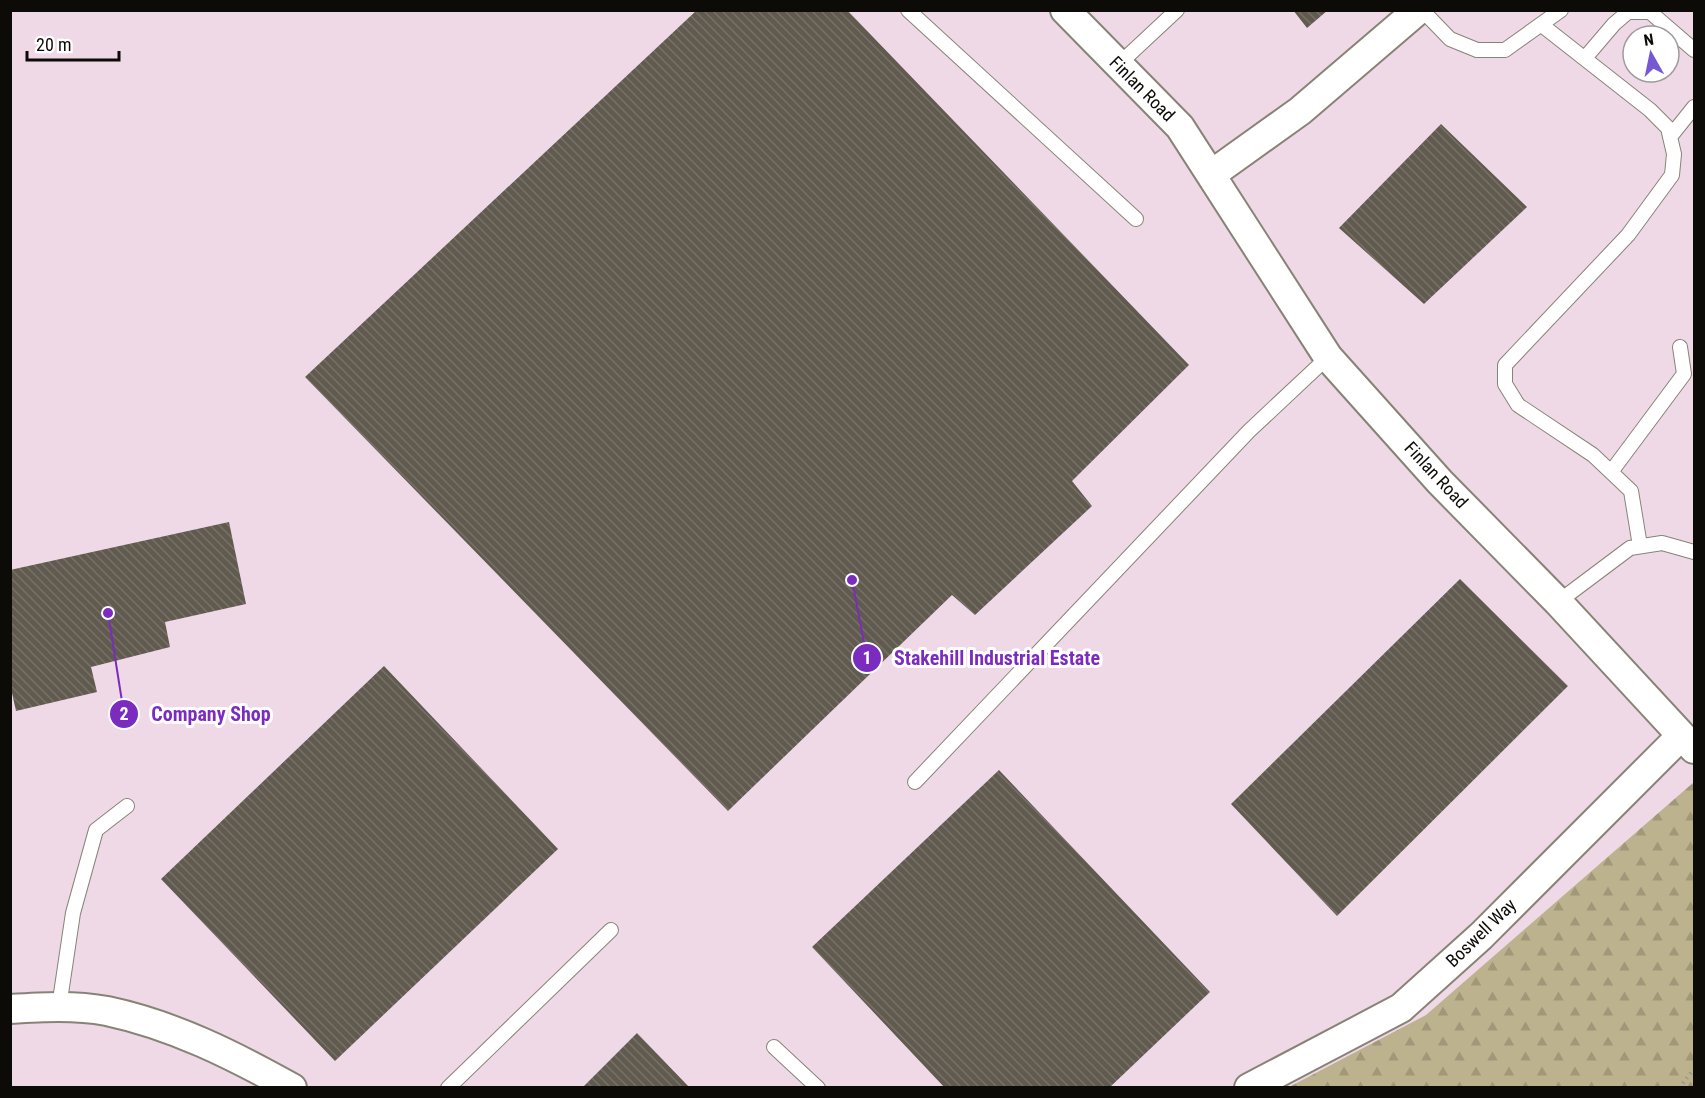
<svg xmlns="http://www.w3.org/2000/svg" width="1705" height="1098" viewBox="0 0 1705 1098" font-family="'Roboto Condensed',sans-serif">
	<defs>
		<pattern id="forest-firs" width="22" height="20" patternUnits="userSpaceOnUse" patternTransform="scale(1.5)"><rect width="22" height="20" fill="#bcb28d"/><path d="M5 1l3.5 6h-7zM16 11l3.5 6h-7z" fill="#a09878"/></pattern>
		<pattern id="building-back-hatch" width="6" height="6" patternUnits="userSpaceOnUse" patternTransform="scale(1.5)"><rect width="6" height="6" fill="#615a4f"/><path d="M-1 5l2 2M0 0l6 6M5-1l2 2" fill="none" stroke="#767168"/></pattern>
	</defs>
	<rect width="100%" height="100%" fill="#eeebdd"/>
	<path fill="#efd9e7" fill-rule="evenodd" d="M11 11H1694V1087H11ZM1633 36H1669V72H1633Z"/>
	<path fill="url(#forest-firs)" d="M1694 782V1087H1289L1426 1015Z"/>
	<path fill="url(#building-back-hatch)" d="M697 10H847L1189 365 1072 481 1092 506 975 615 952 595 728 811 305 377Z
		M1293 10H1328L1307 28Z
		M1441 124 1527 207 1424 304 1339 228Z
		M229 522 246 604 165 622 170 647 91 667 97 692 16 711 10 684V570Z
		M1460 579 1568 686 1337 916 1231 804Z
		M384 666 558 849 335 1061 161 879Z
		M999 770 1210 992 1109 1088H945L812 947Z
		M637 1033 690 1088H582Z"/>
	<g fill="none" stroke-linecap="round" stroke-linejoin="round">
		<g stroke="#878477" stroke-width="16">
			<path id="lane" d="M908 10 1136 219
				M1422 10 1450 39 1477 50H1505L1561 10
				M1543 26 1650 110 1668 128 1674 154 1672 175 1628 235 1505 365V384L1518 405 1593 455 1631 491 1640 546
				M1585 58 1614 24 1628 12H1650L1694 50
				M1118 65 1177 10
				M1670 137 1694 107
				M1611 472 1684 374 1680 347
				M1558 602 1630 548 1662 543 1694 552
				M915 782 1249 431 1328 357
				M59 1007 73 913 96 830 127 806
				M774 1047 818 1088
				M448 1088 611 930"/>
		</g>
		<g stroke="#878477" stroke-width="32">
			<path id="street" d="M1065 10 1180 127 1328 357 1440 482 1558 602 1694 749
				M1212 174 1300 111 1418 10
				M10 1009C42 1007 75 1005 107 1011 173 1025 233 1055 292 1088
				M1249 1088 1401 1008 1481 936 1681 736"/>
		</g>
		<path stroke="#9a978d" stroke-width="4" stroke-dasharray="1.5 4.5" stroke-linecap="butt" d="M1679 1088 1694 1069"/>
		<use href="#lane" stroke="#fff" stroke-width="14"/>
		<use href="#street" stroke="#fff" stroke-width="28"/>
	</g>
	<g text-anchor="middle" stroke-width="6" stroke-linejoin="round" paint-order="stroke">
		<g font-size="18" fill="#0d0b07" stroke="#fff">
			<text transform="translate(1142 89) rotate(45)" y="6">Finlan Road</text>
			<text transform="translate(1436 475) rotate(47)" y="6">Finlan Road</text>
			<text transform="translate(1481 933) rotate(-44)" y="6">Boswell Way</text>
		</g>
	</g>
	<path fill="none" stroke="#7b2cbf" stroke-width="2" d="M852 580L867 658M108 613L124 714"/>
	<g fill="#7b2cbf" stroke="#fff" stroke-width="2">
		<circle cx="852" cy="580" r="6"/>
		<circle cx="108" cy="613" r="6"/>
		<circle cx="867" cy="658" r="15"/>
		<circle cx="124" cy="714" r="15"/>
	</g>
	<g font-size="18" text-anchor="middle" font-weight="bold" fill="#fff">
		<text x="867" y="664">1</text>
		<text x="124" y="720">2</text>
	</g>
	<g font-size="20" text-anchor="middle" font-weight="bold" fill="#7b2cbf" stroke="#fff" stroke-width="6" stroke-linejoin="round" paint-order="stroke">
		<text x="997" y="665">Stakehill Industrial Estate</text>
		<text x="211" y="721">Company Shop</text>
	</g>
	<rect width="1705" height="1098" fill="none" stroke="#0d0b07" stroke-width="24"/>
	<g transform="translate(1651 54) rotate(351)"><circle r="28" fill="#ffffff" stroke="#9e9d9c" stroke-width="1.5"/>
	<path d="M0-4.5L10 22L0 15L-10 22Z" fill="#7658d2"/>
	<text y="-9" font-size="16" font-weight="bold" text-anchor="middle" fill="#0d0b07">N</text>
	</g>
	<path d="M27 51v9h92v-9" fill="none" stroke="#0d0b07" stroke-width="3"/>
	<text x="36" y="51" font-size="18" fill="#0d0b07" stroke="#ffffff" stroke-width="4.5" paint-order="stroke">20 m</text>
</svg>
